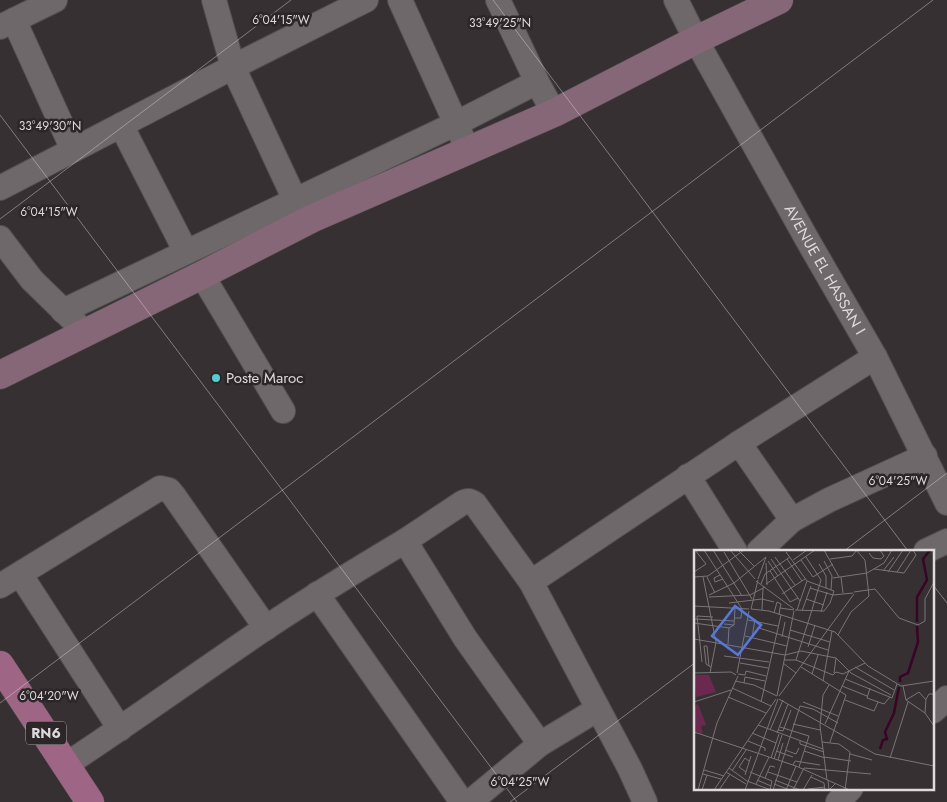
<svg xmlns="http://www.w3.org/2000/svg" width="947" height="802" viewBox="0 0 947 802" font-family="Jost,sans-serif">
	<rect width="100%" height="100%" fill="#363033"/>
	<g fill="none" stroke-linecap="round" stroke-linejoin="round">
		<g stroke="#534e50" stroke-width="26">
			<g id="minor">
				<path d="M214 0 233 67 295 200 305 212"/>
				<path d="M400 0 462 137"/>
				<path d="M498 0 537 82"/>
				<path id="s1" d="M676 0 696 40 808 241 875 357 947 503"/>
				<path d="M14 20 73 150"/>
				<path d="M0 27 55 0"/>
				<path d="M121 125 186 252"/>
				<path d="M0 188 233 67 366 0"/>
				<path d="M0 238 32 280 75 322"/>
				<path d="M202 275 283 411"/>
				<path d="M63 311 457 123 537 82 554 113"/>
				<path d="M739 443 792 520"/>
				<path d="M688 476 735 551"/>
				<path d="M405 541 462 503C467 500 470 500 475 504L531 582 630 769 645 802"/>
				<path d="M759 551 792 520 829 500 925 456"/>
				<path d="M926 551 947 541"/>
				<path d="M20 574 120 729"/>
				<path d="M531 582 739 443 875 357"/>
				<path d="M0 586 160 488 169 490 174 496 266 628"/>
				<path d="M317 594 462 802"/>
				<path d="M933 711 947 698"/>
				<path d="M67 764C134 720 200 672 267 627 312 597 358 569 405 541L465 638 540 744"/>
				<path d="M470 802 540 744 598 709"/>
				<path d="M838 802 851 788"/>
			</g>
		</g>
		<g stroke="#534e50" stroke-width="29">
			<path id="secondary" d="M0 375 202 275 311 219 554 113 696 40 779 0"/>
		</g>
		<g stroke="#534e50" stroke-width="29">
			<path id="primary" d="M0 665 90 802"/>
		</g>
		<use href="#minor" stroke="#6f686b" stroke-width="24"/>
		<use href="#secondary" stroke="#866777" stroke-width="28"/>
		<use href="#primary" stroke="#9e6684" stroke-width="28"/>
	</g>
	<path fill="none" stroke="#dedadc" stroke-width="1" stroke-opacity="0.45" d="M493 0 908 551M0 115 517 802M0 219 291 0M844 551 947 473M933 585 947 603M0 703 933 0M510 802 696 662"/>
	<circle fill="#52cdd0" stroke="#2c2629" stroke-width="2" cx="216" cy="378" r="5"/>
	<g text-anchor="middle" stroke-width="5" stroke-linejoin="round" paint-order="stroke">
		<rect fill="#2c2629" stroke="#a9a4a6" stroke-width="1" x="26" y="721.5" width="40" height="23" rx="4"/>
		<g font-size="14" font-weight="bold" fill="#dedadc">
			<text x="46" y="738">RN6</text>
		</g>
		<g font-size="15" fill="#dedadc" stroke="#2c2629">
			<text dy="5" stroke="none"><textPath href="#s1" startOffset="308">AVENUE EL HASSAN I</textPath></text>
		</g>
		<g font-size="15" fill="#dedadc" stroke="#2c2629" text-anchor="start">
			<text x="226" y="383">Poste Maroc</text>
		</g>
	</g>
	<g transform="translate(694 550)">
		<rect width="240" height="240" fill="#363033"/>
		<path d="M0 125H15L22 142 2 147ZM4 154 12 175 7 176 9 184 0 181V156Z" fill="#6b294f"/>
		<path fill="none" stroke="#390425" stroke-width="2.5" d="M223 72V47L233 30 229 9 236 0M206 132V127L214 123 224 92 223 76M186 199 189 190 193 189 191 182 200 163 205 137"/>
		<path fill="none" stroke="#797477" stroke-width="1" d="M10 0 48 59 47 68H40M19 0 48 46M36 0 61 29M44 0 60 16M130 0 145 27M30 2 58 49M92 2 113 31M175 3 179 8 187 9 190 6 186 0M81 7 101 35M112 7 127 30 117 63M77 9 106 51M93 9 108 31M136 9 158 6 163 0M99 10 113 0M107 10 119 27 139 14M74 11 84 26M130 11 138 26 137 40M72 13 73 35M125 14 132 26V38M180 19 210 23 222 5 219 0M76 21 96 52 104 48M189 21 200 7M0 22 12 14 1 0M194 22 209 0M203 22 217 0M26 25 20 28 21 32 29 29M0 27 14 26 50 0M9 27 22 92 16 123M13 27 21 43M147 27 149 43M139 28 173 23 190 13 198 0M64 29 72 7M62 31 100 59M67 34 71 24 96 7M72 34 121 0M116 38 139 45 159 43M160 42 181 39 205 68 224 75 231 71V49L240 32M88 44 111 29M15 45 40 33 72 7M15 47 56 45 71 37M112 49 130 55M35 53 68 49 80 52M0 56 55 59M57 59 75 61 141 82 174 116 207 136 240 131M57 59 64 30M68 60 69 38M101 60 130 61 136 53 140 41 113 31M103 60 113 31M108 61 117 36M127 62 133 42M80 63 83 52 87 54 86 58M85 65 86 58 100 60M0 69 40 71M54 70 84 76M0 73 35 78 40 75M30 74 40 75 41 59M65 78 134 100M96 80 136 92M144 85 157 62 175 46 171 10 162 0M51 86 93 96M88 87 91 72M58 88 61 69M0 89 91 105 107 101 142 108 157 123 197 145M34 94 35 78M114 97 121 75M30 106 75 112M90 110H102L139 125 142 122 149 124 171 113M102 110 117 63M8 112 3 66 19 67M46 113 74 118M89 113 102 123M15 116 13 96H10L12 113V114L15 116 17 117M107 117 152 145 136 192M161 117 200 140M0 123 37 122 42 125M43 123 55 61M140 123 142 108M44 124 51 125 52 121 72 126M118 124 124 105M151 129 198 148 203 134M41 131 60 135 83 146M129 131 138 81M50 133 51 127 71 131M148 136 173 146M209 136 212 150 231 163 240 176M38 138 77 156M176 138 173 148 190 154 196 147M83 146 100 61M85 146 160 44M34 147 72 163M85 149 181 204 240 216M151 150 180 161 184 152M212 150 225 142 232 150M0 152 37 140M67 152 87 65M109 152 144 166M231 163 232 149 235 144H240M99 174 126 180M131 174 155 121M64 175 129 199M86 177 115 186 105 217M76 180 89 150M84 180 89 181 97 160M0 182 102 216 156 240M58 183 82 193M83 183 94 154M54 191 71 198V201M106 191V194L130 202M128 192 145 194 156 202 151 240M91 200 102 204 105 198M82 201 99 207M110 201 131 208M156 204 178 210M130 207 157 211M77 208 85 184M196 208 214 152M80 209 88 185M84 210 89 193M99 215 101 211 126 215M35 218 53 231 77 240M10 220 30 226M38 221 52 200M32 222 52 234M52 222 45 217 51 208 55 211M56 222 78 231 76 240M74 222 103 232M9 224 27 229M51 225 57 206M117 227 130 233 131 240M71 228 76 216 81 217M63 230 77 236M81 230 106 240M133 230 126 176 129 145 135 135M134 230 135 240 142 233M62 234 75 207M80 234 96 240M114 239 131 237M4 240 23 173 44 126M8 240 13 225M20 240 82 149M25 240 36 224M51 240 84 149M79 240 106 156 119 159 144 173M92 240 102 216M99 240 110 218 177 224M109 240 118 225"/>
		<path fill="#5778d9" fill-opacity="0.15" stroke="#5778d9" stroke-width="2.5" d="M41 56 67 75 44 105 18 86Z"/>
		<rect width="240" height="240" fill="none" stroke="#dedadc" stroke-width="2.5"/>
	</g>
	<g font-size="12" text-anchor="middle" fill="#dedadc" stroke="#2c2629" stroke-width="5" stroke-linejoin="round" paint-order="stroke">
		<text x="281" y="24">6°04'15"W</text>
		<text x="500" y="27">33°49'25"N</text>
		<text x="50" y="130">33°49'30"N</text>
		<text x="49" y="216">6°04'15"W</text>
		<text x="898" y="485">6°04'25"W</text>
		<text x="49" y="700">6°04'20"W</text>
		<text x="520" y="786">6°04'25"W</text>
	</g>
</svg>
